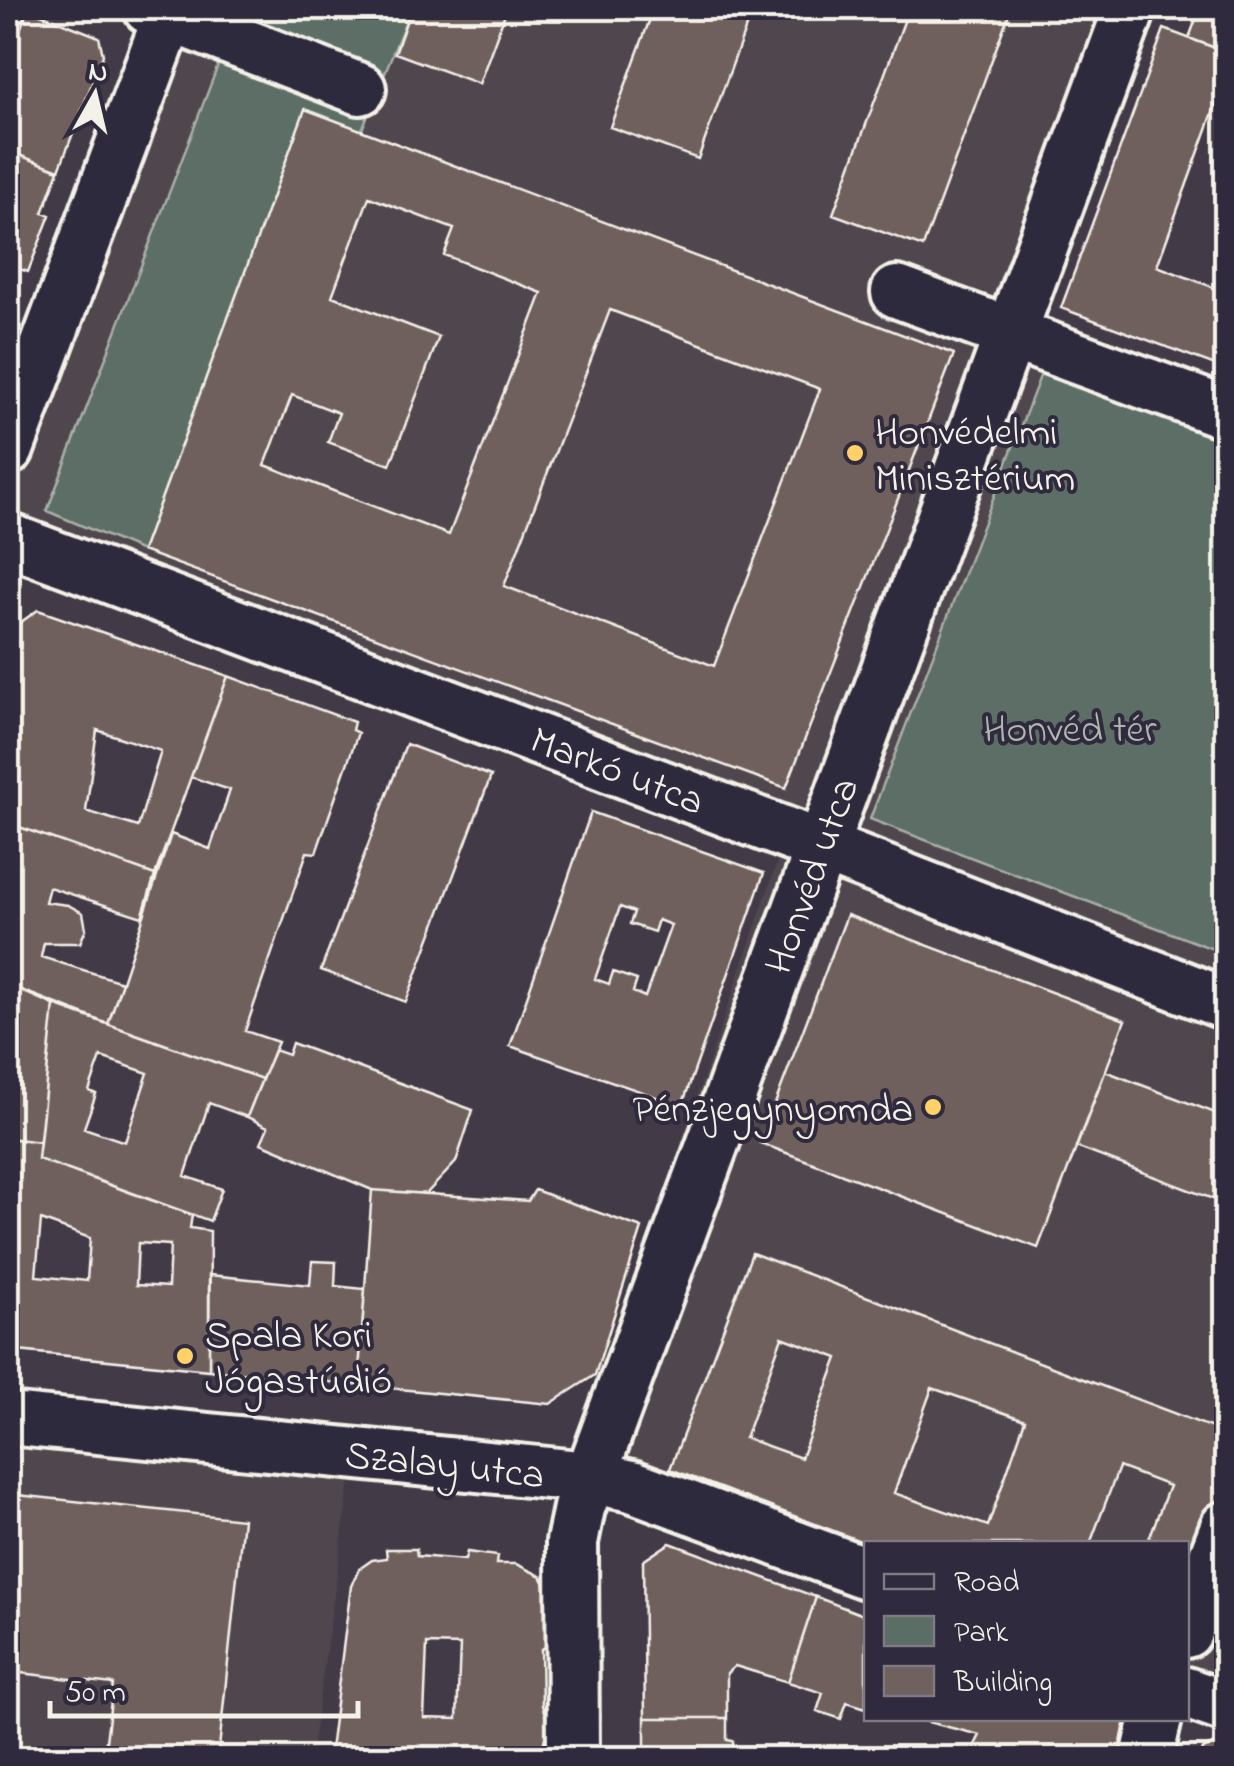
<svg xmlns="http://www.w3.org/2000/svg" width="1234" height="1766" viewBox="0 0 1234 1766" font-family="'Indie Flower',sans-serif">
	<rect width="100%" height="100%" fill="#423a47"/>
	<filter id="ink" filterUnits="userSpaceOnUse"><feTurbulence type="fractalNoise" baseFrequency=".01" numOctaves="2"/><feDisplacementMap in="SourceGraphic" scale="20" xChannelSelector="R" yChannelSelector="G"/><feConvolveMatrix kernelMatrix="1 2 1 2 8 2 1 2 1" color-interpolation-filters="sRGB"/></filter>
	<g filter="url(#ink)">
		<path fill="#50464e" d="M148 8H1154L1031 331 1226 404V1691L1187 1676 1186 1544H866V1558L641 1474 583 1430 780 854 8 571V379Z
			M8 1396 357 1431 311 1758H8Z"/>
		<path fill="#5b6e66" stroke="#a8b0a7" stroke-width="2.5" d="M240 8H411L361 132 305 110 142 551 47 511Z
			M1042 371 1226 442V954L870 819Z"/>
		<path fill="#6f615d" stroke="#f4f1e8" stroke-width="2.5" fill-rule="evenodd" d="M8 8 28 9 8 61Z
			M411 8H507L479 84 395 53Z
			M654 8H753L698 159 610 127Z
			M909 8H1011L923 247 833 214Z
			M1200 8H1226V52L1189 38Z
			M28 9 99 37 103 55 59 170 8 151V112L15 93 8 90V61Z
			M1164 29 1226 52V77L1157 266 1226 292V369L1061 308Z
			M305 109 954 354 786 788 142 551ZM369 197 454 229 444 255 542 293 449 535 265 465 292 395 339 413 328 442 390 465 439 337 332 296ZM610 310 820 389 714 666 504 586Z
			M8 151 59 170 43 213 50 215 28 272 20 269 8 300Z
			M38 610 228 676 155 875 8 823V690L14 627ZM97 730 161 751 138 827 86 811Z
			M228 676 354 722 352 730 358 733 316 853 307 852 245 1031 278 1042 262 1079 108 1024 171 834 210 849 230 790 191 777Z
			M406 744 491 776 406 1002 321 970Z
			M591 812 764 873 682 1106 510 1046ZM620 907 634 912 630 924 654 932 658 920 671 925 645 997 633 992 637 980 613 972 609 984 595 979Z
			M8 823 155 875 142 917 49 887 45 902 68 905 83 913 86 929 80 943H44L41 957 122 982 108 1024 8 985Z
			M847 915 1125 1020 1038 1248 760 1143Z
			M8 985 54 1005 40 1142 8 1138Z
			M54 1005 262 1079 247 1117 209 1103 185 1176 222 1189 210 1221 38 1159ZM101 1057 148 1073 125 1142 84 1128 96 1094 89 1091Z
			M292 1043 473 1110 456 1162 426 1194 372 1190 261 1143 268 1127 247 1117 274 1050 288 1055Z
			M1105 1071 1226 1117V1204L1076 1147Z
			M8 1138 40 1142 38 1159 192 1215 190 1228 210 1231 209 1370 8 1350ZM41 1220 90 1238 87 1281 36 1276ZM138 1243 170 1245 168 1287 136 1285Z
			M372 1190 528 1201 535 1190 642 1228 595 1375 550 1404 358 1385Z
			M752 1253 1226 1433V1499L1186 1604V1544H1147L1169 1486 1119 1467 1090 1544H868L670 1469ZM782 1337 838 1358 801 1458 745 1438ZM932 1388 1025 1420 988 1526 894 1493Z
			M312 1261 336 1262 335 1286 365 1289 358 1385 209 1370V1275L310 1285Z
			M8 1494 243 1519 218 1758H104L113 1684 12 1672 8 1709Z
			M670 1543 816 1597 788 1682 735 1666 727 1673V1718H645L643 1561Z
			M386 1549H416L417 1556 465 1560 467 1552 497 1556 496 1564H516L541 1576 550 1594 548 1646 541 1649 542 1705 548 1725 540 1758H329L351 1586 359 1569 372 1560 387 1558ZM427 1644 460 1645 457 1719 424 1718Z
			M816 1597 866 1616V1708L847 1702 841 1719 817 1711 823 1693 788 1682Z
			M645 1718H727V1740L733 1741V1758H645Z
			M1126 1718 1118 1758H995L973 1749 980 1735 916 1719Z
			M1217 1743 1226 1747V1758H1200L1203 1749Z
			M900 1748 939 1758H898Z"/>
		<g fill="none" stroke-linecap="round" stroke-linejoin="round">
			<g stroke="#f4f1e8" stroke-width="58">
				<path id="minor" d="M149 8 360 89
					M897 292 1226 413
					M8 449 172 8
					M8 539 820 846 1226 1004
					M8 1419 588 1477 632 1486 866 1573
					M1186 1632 1226 1527
					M1186 1693 1226 1707
					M573 1758 572 1542 579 1508 1130 8
					M1147 1758 1156 1718"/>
			</g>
			<use href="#minor" stroke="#2f2a3d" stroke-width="50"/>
		</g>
	</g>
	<g fill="#ffd166" stroke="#2f2a3d" stroke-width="4">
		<circle cx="855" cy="453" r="10"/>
		<circle cx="933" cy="1107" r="10"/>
		<circle cx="185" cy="1356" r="10"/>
	</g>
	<g text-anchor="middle" stroke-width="8" stroke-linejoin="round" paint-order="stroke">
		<g font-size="40" fill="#f4f1e8" stroke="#2f2a3d" text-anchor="start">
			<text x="875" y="444">Honvédelmi<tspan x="875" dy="46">Minisztérium</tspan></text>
			<text x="913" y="1121" text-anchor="end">Pénzjegynyomda</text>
			<text x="205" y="1347">Spala Kori<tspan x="205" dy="46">Jógastúdió</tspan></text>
		</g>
		<g font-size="40" fill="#afb6ae" stroke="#2f2a3d">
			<text x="1070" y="741">Honvéd tér</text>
		</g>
		<g font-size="40" fill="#f4f1e8" stroke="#2f2a3d">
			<text transform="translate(618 769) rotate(21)" y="14">Markó utca</text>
			<text transform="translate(810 875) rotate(-70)" y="14">Honvéd utca</text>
			<text transform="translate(445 1463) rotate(6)" y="14">Szalay utca</text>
		</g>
	</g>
	<rect width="1234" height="1766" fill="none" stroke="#2f2a3d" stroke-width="40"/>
	<rect x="20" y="20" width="1194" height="1726" fill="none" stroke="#f4f1e8" stroke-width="4" filter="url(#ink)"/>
	<rect x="864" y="1541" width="325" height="180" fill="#2f2a3d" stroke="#7e7a81" stroke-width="2.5"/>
	<rect x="884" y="1574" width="50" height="15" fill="#2f2a3d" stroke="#7e7a81" stroke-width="2.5"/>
	<text x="954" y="1591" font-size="30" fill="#f4f1e8">Road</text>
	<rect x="884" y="1616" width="50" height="30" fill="#5b6e66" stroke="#7e7a81" stroke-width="2.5"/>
	<text x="954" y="1641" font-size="30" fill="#f4f1e8">Park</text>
	<rect x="884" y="1666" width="50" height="30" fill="#6f615d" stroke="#7e7a81" stroke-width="2.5"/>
	<text x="954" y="1691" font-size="30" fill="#f4f1e8">Building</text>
	<g transform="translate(95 95) rotate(8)" stroke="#2f2a3d" stroke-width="8" paint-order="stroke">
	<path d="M0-8L18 38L0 25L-18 38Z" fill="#f4f1e8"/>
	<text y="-15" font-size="28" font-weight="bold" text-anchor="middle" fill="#f4f1e8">N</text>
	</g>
	<path d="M50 1701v15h308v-15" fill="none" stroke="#f4f1e8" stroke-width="5"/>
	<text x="65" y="1701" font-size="30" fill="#f4f1e8" stroke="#2f2a3d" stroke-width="8" paint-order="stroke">50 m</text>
</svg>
